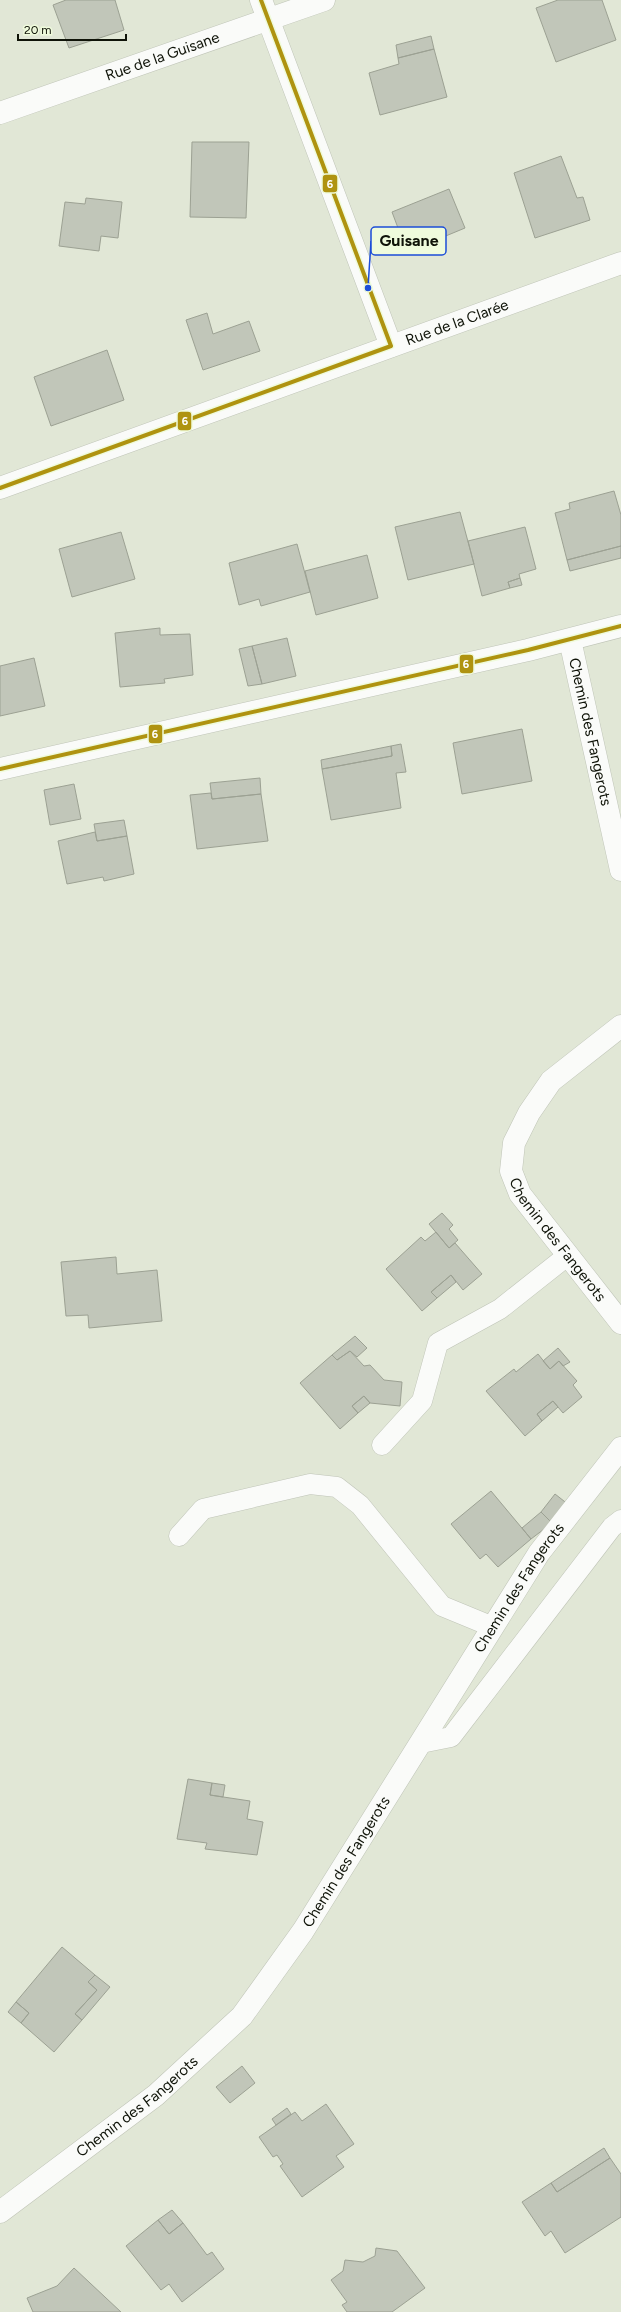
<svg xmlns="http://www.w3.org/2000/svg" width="621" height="2312" viewBox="0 0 621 2312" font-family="Figtree,sans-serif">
	<rect width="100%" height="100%" fill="#e1e7d6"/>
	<path fill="#c1c6b9" stroke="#9ca193" d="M66 0H115L124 30 69 48 53 5Z
		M558 0H602L616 40 556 62 536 8Z
		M431 36 434 49 398 58 396 45Z
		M434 49 447 97 380 115 369 73 399 64 398 58Z
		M192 142H249L246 218 190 217Z
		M561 156 577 198 583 197 590 220 535 238 514 173Z
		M449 189 465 228 407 252 392 212Z
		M86 198 122 202 118 238 101 236 99 251 59 246 65 202 85 204Z
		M207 313 213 334 249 321 260 351 203 370 186 320Z
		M107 350 124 400 51 426 34 377Z
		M614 491 621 515V546L567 560 555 513 570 509 569 503Z
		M460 512 474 564 408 580 395 527Z
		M525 527 536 569 519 574 520 578 508 582 510 588 482 596 468 541Z
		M121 532 135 579 72 597 59 549Z
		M297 544 310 592 261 606 259 599 239 605 229 563Z
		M621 546V558L570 571 567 560Z
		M367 555 378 598 316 615 305 571Z
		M520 578 522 585 510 588 508 582Z
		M160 628V635L190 634 193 675 164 679 165 683 120 687 115 633Z
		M287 638 296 676 262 684 252 646Z
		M252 646 262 684 248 686 239 649Z
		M34 658 45 706 0 716V666Z
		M522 729 532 781 462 794 453 743Z
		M401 744 406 772 396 773 401 808 331 820 322 769 392 756 391 746Z
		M391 746 392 756 322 769 321 760Z
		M260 778 261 794 212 799 210 783Z
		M74 784 81 819 50 825 44 790Z
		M211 793 212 799 261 794 268 841 197 849 190 795Z
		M124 820 127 836 97 841 94 824Z
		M95 832 97 841 127 836 134 874 104 881 103 877 67 884 58 841Z
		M442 1213 453 1225 449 1229 458 1240 449 1248 429 1224Z
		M436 1232 449 1248 455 1243 482 1274 463 1290 451 1275 431 1292 437 1298 422 1311 386 1269 421 1237 425 1241Z
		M116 1257 117 1274 157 1270 162 1321 89 1328 88 1315 66 1316 61 1262Z
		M451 1275 456 1282 437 1298 431 1292Z
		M355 1336 367 1348 357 1357 350 1351 337 1360 332 1355Z
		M558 1348 570 1362 563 1366 559 1361 550 1369 543 1361Z
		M350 1351 364 1366 370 1365 384 1380 402 1382 400 1406 370 1403 364 1396 352 1406 358 1413 340 1429 300 1383 332 1355 337 1360Z
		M538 1354 550 1369 559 1361 577 1381 573 1385 582 1397 563 1413 553 1401 537 1414 542 1421 525 1436 486 1391 514 1369 516 1372Z
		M364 1396 370 1403 358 1413 352 1406Z
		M553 1401 558 1407 542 1421 537 1414Z
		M491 1491 531 1539 498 1567 486 1554 480 1559 451 1524Z
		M555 1494 569 1505 552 1523 541 1512Z
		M541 1512 552 1523 531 1539 522 1528Z
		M188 1779 212 1783 210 1795 250 1801 247 1819 263 1822 257 1855 205 1849 207 1843 177 1839Z
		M212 1783 225 1785 223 1797 210 1795Z
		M62 1947 95 1975 88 1982 97 1990 75 2014 82 2020 54 2052 21 2023 29 2013 16 2002Z
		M95 1975 110 1987 82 2020 75 2014 97 1990 88 1982Z
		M16 2002 29 2013 21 2023 8 2012Z
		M242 2066 255 2083 230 2103 216 2087Z
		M326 2104 354 2144 336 2156 344 2167 302 2197 280 2166 283 2164 277 2155 273 2157 259 2137 295 2112 302 2121Z
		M287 2108 291 2114 276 2125 272 2119Z
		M604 2148 610 2158 557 2192 551 2183Z
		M610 2158 621 2174V2217L565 2253 551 2231 545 2236 522 2202 551 2183 557 2192Z
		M172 2210 183 2223 169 2234 158 2220Z
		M158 2220 169 2234 183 2223 207 2255 212 2252 224 2269 182 2302 169 2284 161 2290 126 2246Z
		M376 2248 397 2251 425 2288 392 2312H347L342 2305 347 2302 331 2280 343 2271 345 2260 363 2262 375 2256Z
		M74 2268 121 2312H33L27 2298 57 2286Z"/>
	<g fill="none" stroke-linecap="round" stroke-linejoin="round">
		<g stroke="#bfc4b7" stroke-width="21">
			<path id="service" d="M382 1445 422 1401 438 1343 500 1309 567 1256
				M179 1536 203 1509 310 1484 337 1487 360 1505 442 1606 493 1627
				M421 1743 451 1737 612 1527 621 1520"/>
		</g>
		<g stroke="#bfc4b7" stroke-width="23">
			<g id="minor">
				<path d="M261 0 391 346"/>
				<path id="s1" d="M0 113 324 0"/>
				<path id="s2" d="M0 488 621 263"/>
				<path id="s3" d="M570 640 621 870"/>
				<path d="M0 769 528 650 621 626"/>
				<path id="s4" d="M621 1026 551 1081 529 1113 514 1143 511 1171 520 1194 621 1323"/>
				<path id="s5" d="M0 2212 156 2095 242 2016 303 1931 539 1553 621 1448"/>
			</g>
		</g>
		<use href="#service" stroke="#fafbf9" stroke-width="20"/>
		<use href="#minor" stroke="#fafbf9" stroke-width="22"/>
		<g stroke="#effbdc" stroke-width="7">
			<path id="bus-1" d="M0 488 391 346 261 0
				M0 769 528 650 621 626"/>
		</g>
		<use href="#bus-1" stroke="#af9310" stroke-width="4"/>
	</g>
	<g text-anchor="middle" stroke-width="3" stroke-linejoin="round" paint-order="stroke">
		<g font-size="15" fill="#0f1308" stroke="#effbdc">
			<text dy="5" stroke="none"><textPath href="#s1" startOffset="172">Rue de la Guisane</textPath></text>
			<text dy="5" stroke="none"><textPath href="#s2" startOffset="486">Rue de la Clarée</textPath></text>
			<text dy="5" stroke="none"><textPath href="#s3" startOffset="94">Chemin des Fangerots</textPath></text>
			<text dy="5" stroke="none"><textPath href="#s4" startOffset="273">Chemin des Fangerots</textPath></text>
			<text dy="5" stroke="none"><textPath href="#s5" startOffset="822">Chemin des Fangerots</textPath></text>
			<text dy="5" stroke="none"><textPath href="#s5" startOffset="498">Chemin des Fangerots</textPath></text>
			<text dy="5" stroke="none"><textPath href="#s5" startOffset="173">Chemin des Fangerots</textPath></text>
		</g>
	</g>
	<path fill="none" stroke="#1d4ed8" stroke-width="1.5" d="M368 288L371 241"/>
	<circle fill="#1d4ed8" stroke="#effbdc" stroke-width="1.5" cx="368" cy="288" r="4"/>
	<rect fill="#effbdc" stroke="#1d4ed8" stroke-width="1.5" x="371" y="227" width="75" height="28" rx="4"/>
	<g font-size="16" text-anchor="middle" font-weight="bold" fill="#0f1308">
		<text x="409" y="246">Guisane</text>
	</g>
	<g stroke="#effbdc" stroke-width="1.5">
		<rect x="322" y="174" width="16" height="19" rx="4" fill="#af9310"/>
		<rect x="177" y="411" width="15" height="20" rx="4" fill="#af9310"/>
		<rect x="459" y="654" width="15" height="20" rx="4" fill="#af9310"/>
		<rect x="148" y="724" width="15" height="20" rx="4" fill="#af9310"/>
	</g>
	<g font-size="11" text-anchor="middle" font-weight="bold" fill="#fff">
		<text x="330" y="188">6</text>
		<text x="185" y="425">6</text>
		<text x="466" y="668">6</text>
		<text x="155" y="738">6</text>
	</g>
	<path d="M18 34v6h108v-6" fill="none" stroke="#0f1308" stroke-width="2"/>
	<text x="24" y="34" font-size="12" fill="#0f1308" stroke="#effbdc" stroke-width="3" paint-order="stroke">20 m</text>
</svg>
